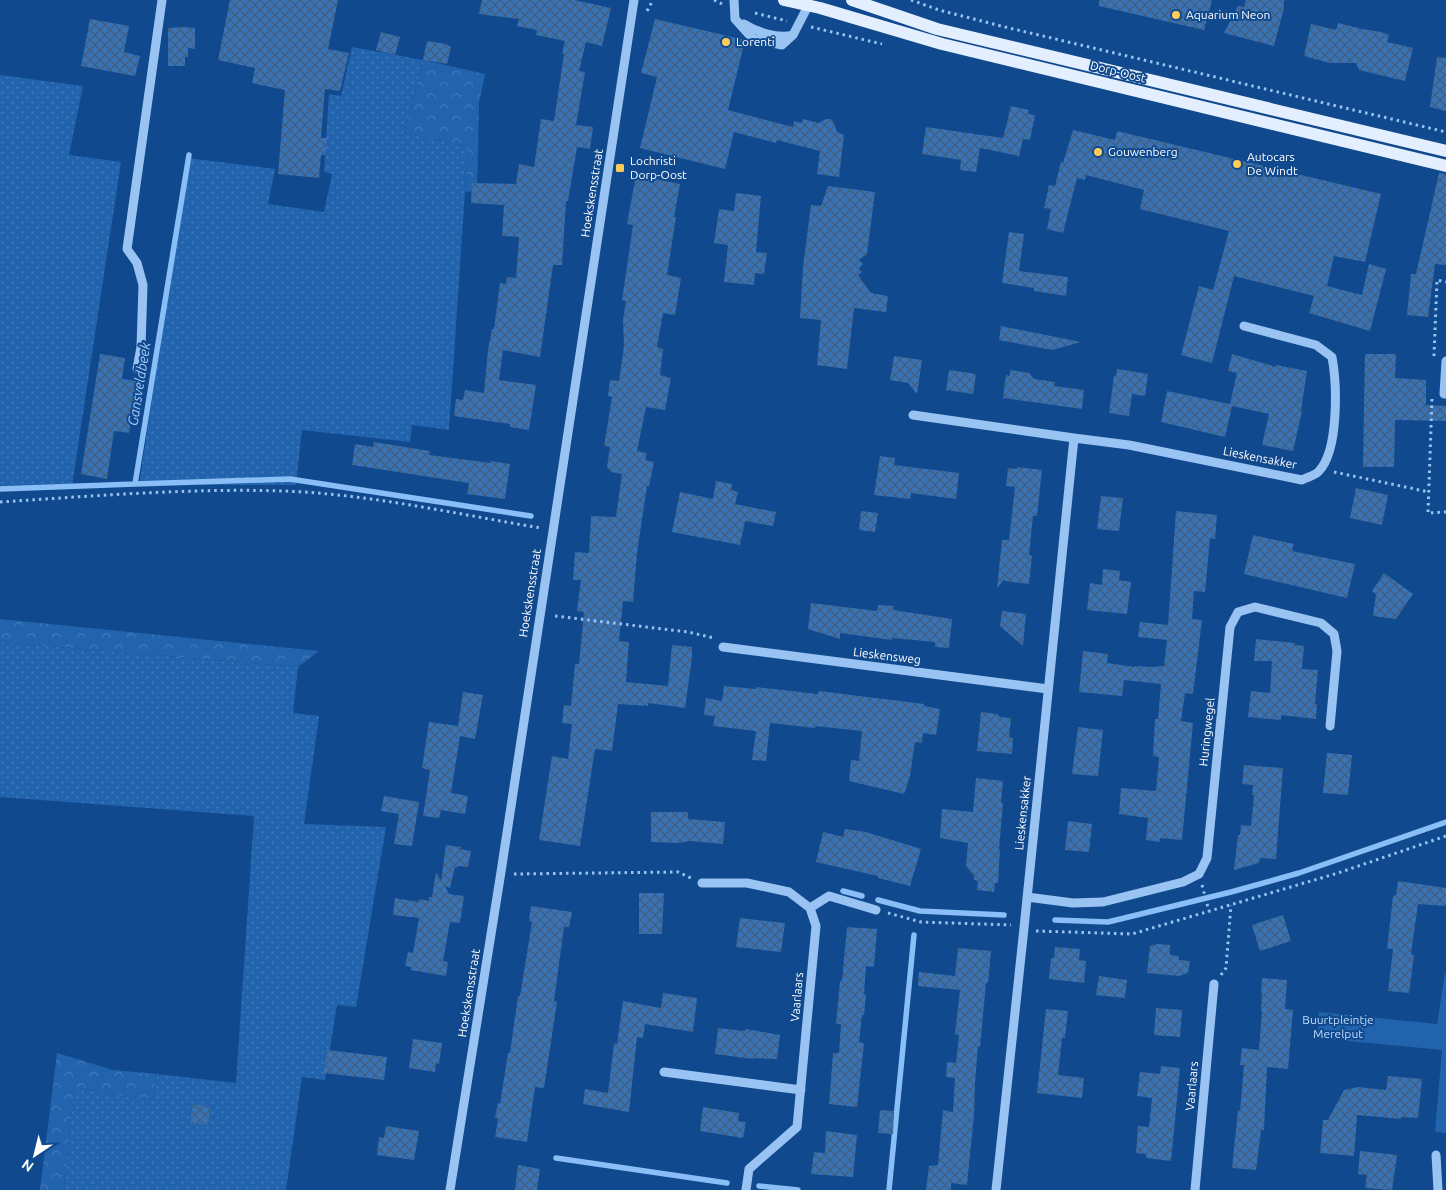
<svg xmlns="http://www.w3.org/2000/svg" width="1446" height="1190" viewBox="0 0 1446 1190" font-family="Ubuntu,sans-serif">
	<defs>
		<pattern id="grass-dots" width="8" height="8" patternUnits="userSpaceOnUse" patternTransform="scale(1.25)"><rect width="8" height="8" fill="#2263ad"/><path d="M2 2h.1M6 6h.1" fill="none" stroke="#437ab9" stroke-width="1.8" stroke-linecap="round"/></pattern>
		<pattern id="forest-crowns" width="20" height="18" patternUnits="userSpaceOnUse" patternTransform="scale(1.25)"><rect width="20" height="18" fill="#2263ad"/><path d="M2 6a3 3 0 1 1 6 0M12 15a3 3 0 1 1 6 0" fill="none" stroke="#437ab9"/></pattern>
		<pattern id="building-cross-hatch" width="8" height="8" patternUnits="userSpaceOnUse" patternTransform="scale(1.25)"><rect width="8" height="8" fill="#3873b7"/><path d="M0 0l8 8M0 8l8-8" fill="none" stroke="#435e7c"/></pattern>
	</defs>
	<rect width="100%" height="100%" fill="#10498d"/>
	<path fill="url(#grass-dots)" d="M352 47 423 60 404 133 468 147 449 430 412 425 410 442 302 430 296 485H139L188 158 275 169 268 204 324 212 332 174 324 172 329 94 341 96Z
		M0 75 83 86 69 155 121 162 72 486 0 491Z
		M0 642 298 667 293 713 319 716 304 824 386 827 356 1007 337 1005 325 1080 302 1077 286 1190H64L74 1087 121 1096 153 1099 157 1074 236 1083 254 816 0 797Z"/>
	<path fill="url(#forest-crowns)" d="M423 60 485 74 479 103 477 191 465 192 468 147 404 133Z
		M0 619 319 651 298 667 0 642Z
		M57 1053 113 1070 157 1074 153 1099 121 1096 74 1087 64 1190H40Z"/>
	<path fill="#2263ad" d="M1445 973H1446V1133L1435 1132 1442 1050 1317 1038 1319 1012 1437 1024Z"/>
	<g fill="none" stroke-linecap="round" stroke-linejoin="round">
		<path stroke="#89bef6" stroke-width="5.5" d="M135 484 290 479 531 516
			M0 489 135 484 189 155
			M843 891 862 896
			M878 900 920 911 1004 915
			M1055 920 1108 922 1231 892 1299 873 1446 822
			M556 1158 727 1183
			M759 1186 798 1190
			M889 1190 914 935"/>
	</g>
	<path fill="url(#building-cross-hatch)" d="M230 0H338L328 49 349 53 340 91 325 89 321 138H327L325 155H321L319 178 278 174 285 90 252 83 255 68 218 60Z
		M482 0H574L611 8 602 46 586 42 579 71 585 72 576 125 593 127 590 149 577 147 568 201H566L562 265H553L540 357 503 350 499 380 536 385 529 430 510 427V424L454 416 456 399 463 400 465 390 484 393 488 350 492 329H494L500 283 506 284 507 277 516 278 519 237 502 236 504 205 471 203 472 183 516 184 519 164 534 167 541 119 554 121 564 54H562L565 41 536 35 537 30 517 26 519 19 479 14Z
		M1099 0H1212L1204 30 1099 6Z
		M1246 0H1284V8L1274 46 1224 33 1238 6 1244 7Z
		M90 19 129 26 124 52 140 56 135 76 81 66Z
		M655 19 745 40 728 110 793 127 794 121 802 123 803 119 819 123 826 119H831L834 123 837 132 844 135 839 177 817 174 820 151 777 140 776 143 734 132 725 169 640 148 657 77 641 73Z
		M1338 23 1362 29 1381 32 1389 35 1387 42 1413 48 1405 81 1359 70 1356 63H1330L1304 56 1311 24 1336 30Z
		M184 27 195 28V49L188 48V57H185V66H168V28Z
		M381 32 400 37 395 55 376 50Z
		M427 41 446 44 451 47 447 64 423 60Z
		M1437 57 1446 58V111L1430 107Z
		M1011 106 1029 110 1028 114 1035 115 1030 140 1023 139 1019 156 980 148 976 172 960 170 961 160 922 154 926 127 1003 138Z
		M1073 130 1115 140 1117 131 1381 194 1365 262 1334 256 1327 286 1362 295 1369 264 1386 269 1370 331 1309 313 1314 296 1234 276 1212 363 1181 355 1199 286 1213 290 1229 231 1140 209 1144 190 1086 175 1085 180 1077 178 1063 233 1047 229 1051 209 1044 208 1049 185 1055 186 1061 162 1063 163Z
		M1439 173 1446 174V265L1435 264 1428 317 1407 315 1411 274H1416Z
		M636 175 680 184 674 217H676L667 275 681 278 675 315 663 313 657 347 663 349 660 375 671 378 665 410 646 407 637 451 647 453 645 460 654 462 649 486H647L637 553 633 602 623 601 619 641 629 642 626 682 668 686 672 645 692 647V658L685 708 648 703V706L618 704 612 751 595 749 580 846 539 840 552 756 568 759 572 724 562 723 564 705 571 706 575 664H579L584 612 577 611 581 580H573L575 552 589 553 591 516 616 517 622 474 611 472 607 467 610 447 604 446 612 397 608 396 610 380 619 381 624 346 623 320 626 301 622 300 633 225 627 224Z
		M828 186 875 192 867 254 859 260 863 264 859 268 862 272 858 275 871 293 888 296 886 312 854 308 847 369 817 365 821 320 800 318 803 267 811 205 821 206Z
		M736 193 761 196 756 252 767 253 764 274 755 273 754 285 724 282 728 245 714 243 719 209 734 211Z
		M1009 232 1024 234 1019 271 1068 277 1066 296 1034 291V288L1002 283Z
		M1001 326 1081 342 1052 350 999 340Z
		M100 354 125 358 122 379 138 381 129 433 114 431 107 479 81 474Z
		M1232 354 1276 367V365L1307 371 1301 411H1302L1293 451 1262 445 1269 414 1232 406 1225 437 1161 422 1167 391 1230 404 1237 373 1228 371Z
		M1365 354H1396L1395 378 1426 380V405L1446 406V421L1395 420 1394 467H1363Z
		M894 356 922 360 917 394 908 383 890 380Z
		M1117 369 1148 374 1145 396 1132 394 1129 416 1109 413 1114 376H1116Z
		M949 370 976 374 973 394 946 390Z
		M1010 370 1029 373 1034 379 1055 382 1054 386 1084 390 1082 409 1003 398 1006 375 1010 376Z
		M374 442 430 451 429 455 490 463 491 461 510 464 505 499 467 494 469 483 352 465 355 444 373 447Z
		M880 456 895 458 894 465 959 473 956 499 911 493 910 499 874 495Z
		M1017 467 1042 470 1037 516H1033L1029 555 1032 556 1029 584 1005 581V579L997 588 1002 540H1009L1015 487 1006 486 1008 468 1017 469Z
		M716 481 732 484 731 490 738 492 735 504 776 512 773 526 745 521 740 545 672 532 680 492 713 499Z
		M1356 488 1388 495 1382 525 1350 518Z
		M1101 496 1123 498 1119 531 1097 529Z
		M861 511 878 513 875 532 859 530Z
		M1176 511 1217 515 1215 539 1210 538 1205 592 1194 591 1192 619 1202 620 1193 694 1185 693 1181 721 1193 723 1182 840 1160 838V842L1146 840 1148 818 1119 814 1121 788 1156 791 1159 757 1153 756 1155 719H1158L1161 684 1124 680 1122 696 1079 692 1083 651 1108 654 1107 663 1135 667V666L1152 667 1164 666 1167 640 1138 637 1140 622 1168 625Z
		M1253 535 1294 544 1292 551 1355 564 1347 598 1244 574Z
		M1103 569 1120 571 1119 580 1131 582 1127 614 1087 610 1090 583 1102 585Z
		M1384 573 1413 594 1396 619 1373 616 1376 594 1372 591Z
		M811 603 877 611 878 605 894 606 893 610 952 619 949 648 935 647V642L892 638V640L840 633V639L808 629Z
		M1002 611 1026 614 1023 646 1000 626Z
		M1256 639 1295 643V645L1304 646 1302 669 1318 670 1315 704H1317L1316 719 1281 715V720L1248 717 1251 691 1270 693 1272 661H1254Z
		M724 686 756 689V687L818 694 819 691 924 704V706L940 709 936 735 923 733 922 743 915 742 910 776 904 794 849 781 851 760 859 761 862 731 815 726V728L770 723 766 761 752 760 756 731 713 726 715 716 704 715 706 698 722 701Z
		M463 692 483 695 475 739 460 736 451 793 468 796 465 814 441 810 439 818 423 816 430 770 422 768 429 722 458 726Z
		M981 712 997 714 1000 717 1011 718 1009 737 1013 738 1012 754 977 751Z
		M1078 727 1103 730 1098 776 1072 774Z
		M1327 753 1352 755 1348 795 1323 793Z
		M1244 765 1283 768 1276 859 1260 858 1259 863 1234 870 1238 835H1240L1241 825 1251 826 1254 795H1252L1253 785 1242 784Z
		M976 778 1003 781 1001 803H1003L999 849H1000L998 883H995L994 892 977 890 978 881 974 880V876L966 866 968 843 940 838 942 809 973 812Z
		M384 796 419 802 412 846 394 844 399 814 381 811Z
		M651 812H688V819L725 822 723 844 690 841 678 843 651 842Z
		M1068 821 1092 824 1089 852 1065 850Z
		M845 829 866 832 921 849 910 886 878 878V876L816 862 823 832 843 837Z
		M446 845 461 847 460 849 471 851 468 867 458 866 457 868 455 867 450 888 445 886 449 894 464 896 460 923 450 922 443 961 448 962 446 976 411 970V967L405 966 408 952 413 953 419 918 393 915 395 898 418 902 419 899 429 901V897H432L436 872 441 881Z
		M1398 881 1446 888V906L1418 904 1411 954 1414 955 1409 993 1388 991 1393 949H1387L1393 896 1396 895Z
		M639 893H664L662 934H639Z
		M531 906 572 912 569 927H564L554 1001 557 1002 544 1088 535 1087 527 1142 495 1137 498 1119 495 1118 498 1103 500 1104 508 1053H510L518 996H520L532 922 529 921Z
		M1283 915 1291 941 1260 951 1252 925Z
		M740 918 785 923 781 952 736 947Z
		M847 927 877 929 874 967 866 966 864 994H866L864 1015H862L859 1042 864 1043 857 1107 829 1104 833 1053H839L841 1024H836L837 1013 840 981H842Z
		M1157 944 1170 945V955L1179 956V960L1190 961 1188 973 1179 976 1147 973 1150 946Z
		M1055 947 1080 949 1079 960 1086 961 1084 983 1049 979 1051 958H1054Z
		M958 948 991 951 988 983H986L980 1047 978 1046 975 1083 974 1115 967 1185 951 1183V1190H926L929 1166 938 1165 943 1110 953 1112 955 1078 946 1077 947 1062 956 1063 959 1035 955 1034 960 990 918 986 919 972 955 976Z
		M1099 976 1127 980 1125 998 1096 995Z
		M1262 978 1287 980 1285 1009 1293 1010 1288 1069 1267 1067 1264 1130H1261L1256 1170 1232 1168 1238 1110 1240 1111 1244 1065H1240L1242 1048 1259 1050 1262 1011H1261L1262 993H1261Z
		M663 993 697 998 693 1032 645 1024 643 1038 637 1037 629 1112 583 1104 585 1089 608 1093 614 1043 617 1044 623 1001 661 1008Z
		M1156 1008 1182 1010 1180 1037 1154 1035Z
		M1046 1009 1068 1011 1065 1038H1062L1058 1075 1084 1078 1082 1098 1037 1093Z
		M718 1028 745 1031 746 1029 780 1035 777 1059 753 1058V1059L715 1054Z
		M413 1039 442 1043 439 1064 436 1063 435 1072 409 1068Z
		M327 1050 387 1057 384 1080 324 1073Z
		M1161 1066 1180 1068 1171 1161 1146 1158V1154L1136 1153 1138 1126 1149 1127 1152 1098 1137 1096 1140 1072 1160 1074Z
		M1388 1076 1422 1079 1418 1118 1401 1117V1119L1357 1115 1354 1156 1320 1153 1323 1120H1328L1344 1090 1358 1087 1386 1090Z
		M193 1104 210 1107 208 1125 190 1123Z
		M703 1107 739 1113 738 1121 746 1122 743 1138 700 1131Z
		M880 1110 894 1111 893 1134 878 1133Z
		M386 1126 419 1131 414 1160 377 1155 379 1137 384 1138Z
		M826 1131 857 1135 853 1177 811 1174 814 1152 825 1153Z
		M1360 1151 1397 1155 1392 1190 1365 1188 1367 1175 1358 1174Z
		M518 1165 540 1169 537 1190H515Z"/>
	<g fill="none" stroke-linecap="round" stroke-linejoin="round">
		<path stroke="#98c3f2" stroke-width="3" stroke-dasharray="2.5 4" stroke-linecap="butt" d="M714 0 722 4
			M911 0 939 10 1001 26 1446 132
			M647 11 653 0
			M755 13 787 21
			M811 27 882 44
			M1434 356 1437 280 1446 282
			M1432 399 1428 513 1446 512
			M1334 472 1429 492
			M0 502C94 496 189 488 283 491 370 494 456 514 541 528
			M555 616 688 632 714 638
			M514 874 678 872 691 878
			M1202 885 1209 911
			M888 913 921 922 1011 925
			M1036 931 1132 934 1338 873 1446 836
			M1221 975 1226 968 1231 905"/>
		<path stroke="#98c3f2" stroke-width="9" d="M734 0 735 19 753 39 782 45 793 35 808 6
			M744 24C757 32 777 39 793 35
			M1446 361 1444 394H1446
			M137 369 141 347 143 285 137 263 127 249 162 0
			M913 415 1074 438 1024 928 996 1190
			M1074 438 1129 445 1302 480C1307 477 1315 476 1319 471 1339 450 1337 384 1332 357L1316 345 1244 326
			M723 647 1048 689
			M702 883H747L789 892 810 908 816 926 797 1127 749 1169 746 1190
			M1027 897 1073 903 1103 902 1183 882 1199 874 1207 858 1230 627 1238 612 1255 607 1321 623 1334 634 1337 651 1330 726
			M810 908 829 896 876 910
			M664 1072 801 1090
			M1436 1155 1438 1190
			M450 1190 501 872 634 0
			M1195 1190 1214 984"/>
		<path stroke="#e3efff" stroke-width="12" d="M784 0 820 8 942 44 1446 166
			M852 0 937 29 1446 151"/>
	</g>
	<g fill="#ffcc59" stroke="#10498d" stroke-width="2">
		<circle cx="1176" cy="15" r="5"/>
		<circle cx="726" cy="42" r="5"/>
		<circle cx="1098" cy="152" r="5"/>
		<circle cx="1237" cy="164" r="5"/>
		<rect x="615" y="163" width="10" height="10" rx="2.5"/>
	</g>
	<g text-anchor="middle" stroke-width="4" stroke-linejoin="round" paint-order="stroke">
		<g font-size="12" fill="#fff" stroke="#10498d" text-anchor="start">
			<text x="1186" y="19">Aquarium Neon</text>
			<text x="736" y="46">Lorenti</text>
			<text x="1108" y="156">Gouwenberg</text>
			<text x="1247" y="161">Autocars<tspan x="1247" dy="14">De Windt</tspan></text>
			<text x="630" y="165">Lochristi<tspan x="630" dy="14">Dorp-Oost</tspan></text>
		</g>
		<g font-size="12" fill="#fff" stroke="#10498d">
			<text transform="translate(1118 72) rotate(14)" y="4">Dorp-Oost</text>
			<text transform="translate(592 193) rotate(-81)" y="4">Hoekskensstraat</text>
			<text transform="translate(1260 458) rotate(11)" y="4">Lieskensakker</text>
			<text transform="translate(530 593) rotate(-81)" y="4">Hoekskensstraat</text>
			<text transform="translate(887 656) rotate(7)" y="4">Lieskensweg</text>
			<text transform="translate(1207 732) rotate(-84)" y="4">Huringwegel</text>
			<text transform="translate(1023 813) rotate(-84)" y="4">Lieskensakker</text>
			<text transform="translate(469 993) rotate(-81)" y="4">Hoekskensstraat</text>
			<text transform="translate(797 997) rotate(-85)" y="4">Vaarlaars</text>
			<text transform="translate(1192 1086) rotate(-85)" y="4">Vaarlaars</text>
		</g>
		<g font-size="12" fill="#bfdcfd" stroke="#10498d">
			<text x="1338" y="1024">Buurtpleintje<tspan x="1338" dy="14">Merelput</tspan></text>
		</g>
		<g font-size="14" font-style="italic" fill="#a4cdfa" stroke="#10498d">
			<text transform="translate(139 384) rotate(-81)" y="5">Gansveldbeek</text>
		</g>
	</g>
	<g transform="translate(35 1155) rotate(215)" stroke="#10498d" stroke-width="4" paint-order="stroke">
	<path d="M0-4L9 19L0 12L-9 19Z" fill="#ffffff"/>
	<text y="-8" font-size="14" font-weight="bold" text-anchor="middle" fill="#ffffff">N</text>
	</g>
</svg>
